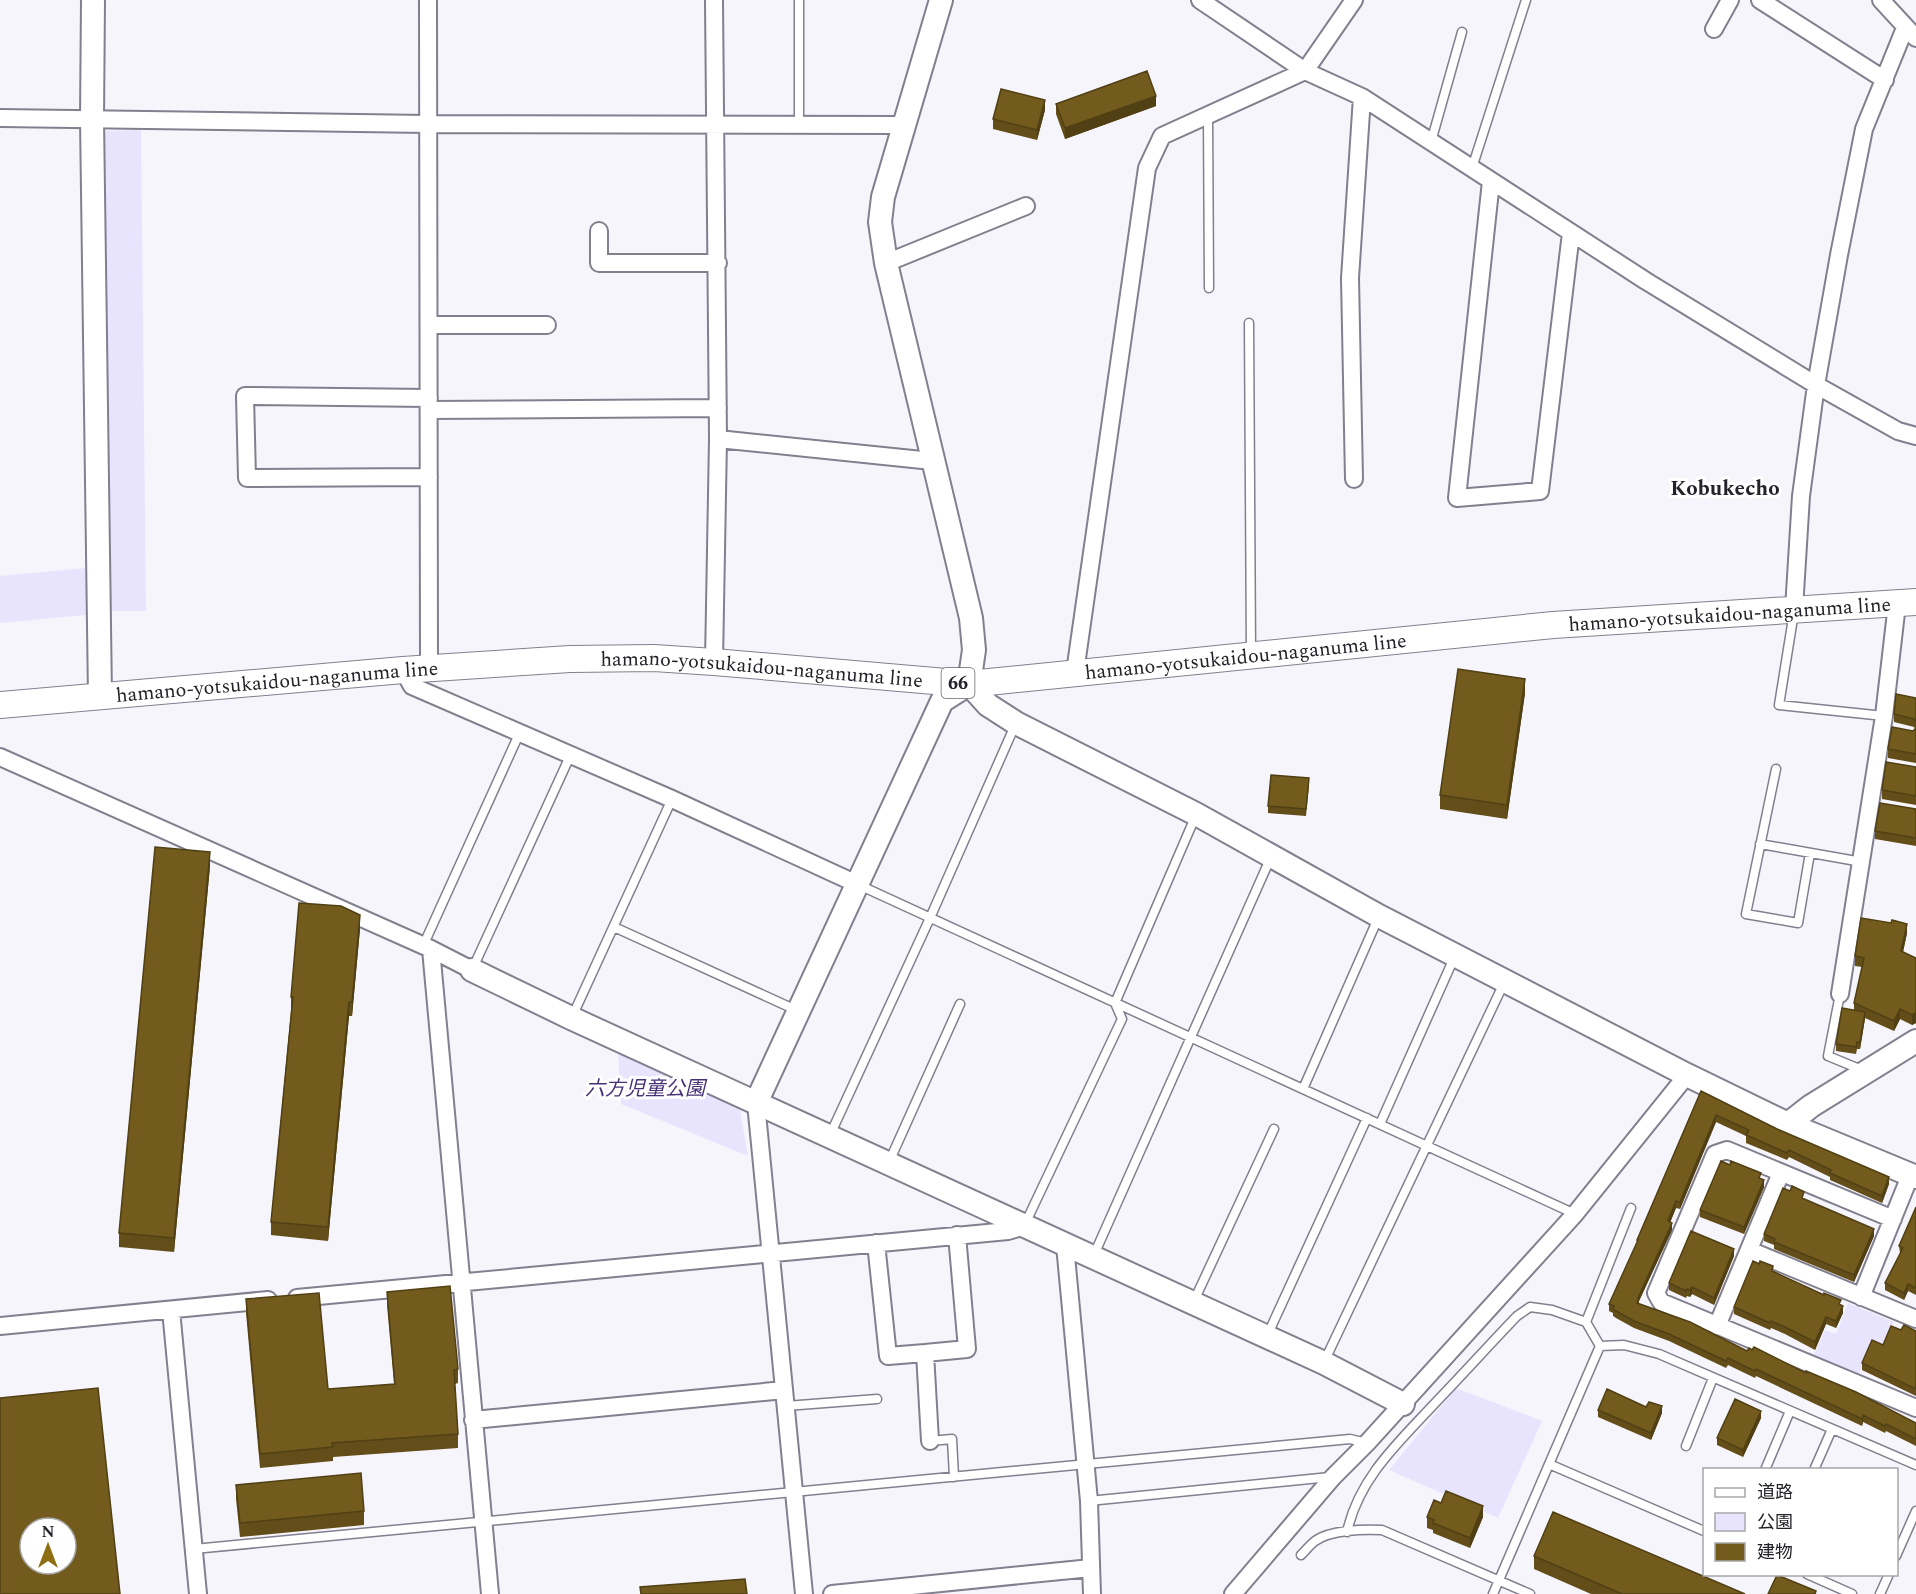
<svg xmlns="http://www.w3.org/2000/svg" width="1916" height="1594" viewBox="0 0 1916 1594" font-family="Spectral,'Noto Sans JP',serif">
	<rect width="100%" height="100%" fill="#f7f5fc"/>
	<path fill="#e9e4fe" d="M141 130 146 611H106L101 131Z
		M86 568V615L0 623V576Z
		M618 1051 733 1100 740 1110 748 1156 621 1104Z
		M1848 1303 1894 1322 1881 1354 1869 1350 1857 1378 1812 1359 1825 1330 1836 1334Z
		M1456 1388 1542 1421 1498 1518 1389 1470Z"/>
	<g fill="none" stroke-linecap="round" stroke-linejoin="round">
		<g stroke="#827f8e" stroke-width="11">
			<path id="lane" d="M799 0V123
				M1208 115 1209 288
				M1431 142 1462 32
				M1472 168 1526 0
				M1249 323 1251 654
				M1794 612 1779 705 1884 716
				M1776 769 1746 914 1798 923 1810 853
				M1760 844 1862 862
				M859 885 1575 1214
				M614 927 796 1010
				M423 946 520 732
				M472 970 571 754
				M1840 994 1828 1056 1862 1070
				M572 1017 672 799
				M1303 1089 1379 916
				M1380 1124 1454 958
				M830 1135 930 918 1016 723
				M889 1162 960 1004
				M1025 1224 1122 1019 1115 1003 1196 815
				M1093 1257 1271 857
				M1193 1303 1274 1129
				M1586 1322 1600 1346
				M1267 1336 1367 1118
				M1600 1346 1624 1345 1659 1354 1916 1465
				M1324 1362 1504 983
				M786 1406 877 1399
				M930 1441 952 1439 954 1477
				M1686 1446 1713 1378
				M1549 1464 1704 1531
				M1765 1470 1790 1411
				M1814 1470 1832 1429
				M1089 1501 1330 1477
				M1347 1532C1359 1477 1400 1441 1437 1401 1464 1373 1490 1344 1517 1316L1530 1307 1552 1310 1586 1322 1631 1208
				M194 1549 1350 1439 1367 1443
				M1301 1555C1305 1551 1310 1545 1315 1541 1330 1530 1363 1529 1382 1530L1530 1594
				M1896 1556 1916 1511
				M1807 1574 1852 1594
				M1493 1594 1600 1346
				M1880 1594 1889 1574"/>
		</g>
		<g stroke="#827f8e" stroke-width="20">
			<path id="street" d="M428 0 429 669
				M1200 0 1305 71 1362 97 1646 281 1816 385 1898 431 1916 436
				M1760 0 1885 80
				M1881 0 1916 38
				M1714 29 1730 0
				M0 118 427 124 903 125
				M1491 181 1457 498 1540 491 1571 233
				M599 231V263H718
				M886 263 1026 206
				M429 325H547
				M429 398 245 396 247 478 429 477
				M429 410 718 408
				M718 439 932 461
				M1354 479 1350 278 1362 97
				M1794 609 1801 496 1816 385 1839 255 1864 129 1905 28
				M714 662 718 439 714 0
				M403 670 412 686 672 799 857 884
				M1075 672 1147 168 1162 136 1305 71 1354 0
				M0 757 431 949 472 970
				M431 949 490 1594
				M1840 994 1884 716 1897 604
				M756 1103 804 1594
				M1893 1219 1727 1150 1715 1154 1656 1293 1661 1302 1916 1408
				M876 1243 888 1356 925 1353
				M1065 1245 1089 1501 1092 1594
				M1749 1250 1916 1319
				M1861 1297 1910 1176
				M297 1298 1008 1231 1025 1226
				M171 1310 198 1594
				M0 1326 268 1300
				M1717 1326 1781 1173
				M473 1420 784 1390
				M930 1441 925 1353 967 1349 957 1235
				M832 1594 1091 1568
				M1233 1594 1333 1477 1367 1443 1575 1214 1687 1075"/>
		</g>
		<g stroke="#827f8e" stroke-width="26">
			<path id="secondary" d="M93 0 92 119 100 697
				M941 0 883 197 880 222 886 263 971 618 974 650 969 684 988 705 1016 723 1196 814 1379 916 1687 1075 1788 1124 1916 1177
				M472 970 571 1018 1324 1363 1403 1404
				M756 1103 942 701 969 684
				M1788 1124 1811 1106 1916 1041"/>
		</g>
		<g stroke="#827f8e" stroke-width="28">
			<g id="primary">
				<path id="s1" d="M0 705 403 670 570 659 654 658 714 662 969 684 1553 625 1916 602"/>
			</g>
		</g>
		<use href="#lane" stroke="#fff" stroke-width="8"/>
		<use href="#street" stroke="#fff" stroke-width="16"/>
		<use href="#secondary" stroke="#fff" stroke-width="22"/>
		<use href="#primary" stroke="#fff" stroke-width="26"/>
	</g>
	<path fill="#634e19" d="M1056 104 1156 106 1065 139 1056 114Z
		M1045 110 1037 140 993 129V119Z
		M1525 693 1507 819 1440 809V795Z
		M1916 698V763L1888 758V749L1915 729 1914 727 1894 722V714Z
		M1916 767V805L1882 799V790Z
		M1309 785 1306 816 1268 813V806Z
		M1916 809V846L1875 839V831Z
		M210 866 174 1252 119 1247V1233Z
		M1891 923 1907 933 1903 952 1916 958V1023L1912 1025 1900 1019 1894 1031 1865 1018 1860 1049H1857L1856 1054 1836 1051V1044L1854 1010V1003L1862 967 1855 966V956Z
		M360 929 352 1016H349L328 1241 271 1235V1222L291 1011V997Z
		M1701 1091 1889 1184 1882 1203 1830 1180V1177L1789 1157 1787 1160 1746 1143V1136L1716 1122 1680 1209 1676 1208 1670 1222 1672 1230 1639 1301V1304L1747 1351 1806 1373 1916 1423V1446L1886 1431 1885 1433 1863 1422 1862 1426 1756 1376 1755 1378 1728 1365 1726 1368 1669 1341 1634 1328 1616 1318 1613 1316V1313L1609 1311V1304L1637 1244V1240Z
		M1761 1179 1764 1187 1744 1234 1700 1217V1210Z
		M1804 1199 1874 1236 1854 1282 1774 1249V1245L1764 1241V1234Z
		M1916 1207V1295L1908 1291 1904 1300 1885 1290V1283L1900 1253 1899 1246Z
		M1734 1256 1714 1305 1692 1294 1690 1297 1687 1296 1686 1298 1669 1290V1283Z
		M1773 1271 1841 1305 1843 1313 1836 1328 1826 1324 1815 1350 1785 1334 1771 1328 1770 1330 1734 1314V1307Z
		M387 1292 458 1369V1383L455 1384 458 1434V1448L333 1457V1461L260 1468 246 1313V1299L328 1389 394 1384 387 1305Z
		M1901 1330 1916 1331V1396L1862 1370V1363Z
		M1598 1410 1662 1413 1651 1440 1598 1417Z
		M1761 1418 1743 1457 1717 1445V1438Z
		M236 1485 364 1511V1525L240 1537 236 1499Z
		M1441 1503 1483 1517 1470 1548 1433 1533V1530L1427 1528V1517Z
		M1534 1556 1745 1594H1591L1534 1569Z"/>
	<path fill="#504014" d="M1156 96V106L1065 139V128Z
		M1045 100V110L1037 140V130Z
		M1525 679V693L1507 819V805Z
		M210 852V866L174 1252V1238Z
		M360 915V929L352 1016V1002Z
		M1907 924V933L1901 961V951Z
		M349 1002V1016L328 1241V1227Z
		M1900 1009V1019L1894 1031V1021Z
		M1865 1012V1019L1860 1049V1042Z
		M1916 1013V1023L1912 1025V1015Z
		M1716 1115V1122L1680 1209V1202Z
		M1889 1177V1184L1882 1203V1196Z
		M1764 1180V1187L1744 1234V1227Z
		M1676 1201V1208L1668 1228V1221Z
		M1672 1223V1230L1639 1301V1305L1637 1310 1638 1298Z
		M1874 1229V1236L1854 1282V1275Z
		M1734 1249V1256L1714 1305V1298Z
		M1908 1284V1291L1904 1300V1293Z
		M1692 1287V1294L1690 1297V1290Z
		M1843 1306V1313L1836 1328V1321Z
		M1826 1317V1324L1815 1350V1342Z
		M1662 1406V1413L1651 1440V1433Z
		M1761 1411V1418L1743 1457V1450Z
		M1863 1415V1422L1862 1426V1419Z
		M1483 1506V1517L1470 1548V1538Z"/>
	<path fill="#735b1d" stroke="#504014" stroke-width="1.5" fill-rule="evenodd" d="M1147 71 1156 96 1065 128 1056 104Z
		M1001 89 1045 100 1037 130 993 119Z
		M1458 669 1525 679 1507 805 1440 795Z
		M1896 694 1916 698V722L1914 719 1894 714Z
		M1892 727 1913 731 1916 728V754L1888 749Z
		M1886 762 1916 767V796L1882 790Z
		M1271 775 1309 778 1306 809 1268 806Z
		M1880 803 1916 809V838L1875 831Z
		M155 847 210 852 174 1238 119 1233Z
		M299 903 341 906 360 915 352 1002H349L328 1227 271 1222 293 997H291Z
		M1861 918 1891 923 1892 920 1907 924 1901 951 1916 958V1013L1912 1015 1900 1009 1894 1021 1854 1003 1864 958 1855 956Z
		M1842 1008 1865 1012 1860 1042H1857L1856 1047 1836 1044Z
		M1701 1091 1777 1129 1889 1177 1882 1196 1830 1173 1831 1170 1789 1150 1787 1153 1746 1135 1749 1130 1716 1115 1680 1202 1676 1201 1668 1221 1672 1223 1638 1298H1639L1637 1303 1690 1322 1747 1351 1749 1348 1752 1350 1754 1347 1806 1373V1371L1856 1392 1916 1423V1439L1886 1424 1885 1426 1863 1415 1862 1419 1756 1369 1755 1371 1728 1358 1726 1361 1669 1334 1634 1321 1616 1311 1613 1309 1614 1306 1609 1304 1638 1240H1637Z
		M1721 1161 1730 1165 1731 1161 1761 1173 1759 1178 1764 1180 1744 1227 1700 1210Z
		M1792 1186 1804 1192 1802 1198 1874 1229 1854 1275 1774 1242 1775 1239 1764 1234 1783 1188 1790 1191Z
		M1916 1207V1288L1908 1284 1904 1293 1885 1283 1903 1248 1899 1246Z
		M1691 1231 1734 1249 1714 1298 1692 1287 1690 1290 1687 1289 1686 1291 1669 1283Z
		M1753 1261 1759 1264 1760 1261 1773 1266 1772 1271 1824 1295V1293L1841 1300 1839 1304 1843 1306 1836 1321 1826 1317 1815 1342 1785 1327 1771 1321 1770 1323 1734 1307Z
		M450 1286 458 1369 454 1370 458 1434 332 1443 333 1447 260 1454 246 1299 319 1293 328 1389 395 1384 387 1292Z
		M1904 1325 1916 1331V1389L1862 1363 1872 1340 1883 1345 1891 1326 1901 1330Z
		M98 1388 120 1594H0V1398ZM30 1528H66V1564H30Z
		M1607 1389 1646 1407 1649 1402 1662 1406 1651 1433 1598 1410Z
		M1735 1399 1761 1411 1743 1450 1717 1438Z
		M361 1473 364 1511 240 1523 236 1485Z
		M1446 1491 1483 1506 1470 1538 1433 1523 1434 1520 1427 1517 1434 1500 1441 1503Z
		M1553 1512 1745 1594H1622L1534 1556Z
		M1777 1575 1816 1591 1815 1594H1768Z
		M745 1579 747 1594H641L640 1587Z"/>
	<g text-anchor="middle" stroke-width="6" stroke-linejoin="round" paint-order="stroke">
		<rect fill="#fff" stroke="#666468" stroke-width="1.5" x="941.5" y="668" width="33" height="30" rx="4.5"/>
		<g font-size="18" font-weight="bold" fill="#242228">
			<text x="958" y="689">66</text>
		</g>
		<g font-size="20" fill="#242228" stroke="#fff">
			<text dy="7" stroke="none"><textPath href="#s1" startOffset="1736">hamano-yotsukaidou-naganuma line</textPath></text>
			<text dy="7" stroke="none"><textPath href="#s1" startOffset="1250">hamano-yotsukaidou-naganuma line</textPath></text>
			<text dy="7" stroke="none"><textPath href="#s1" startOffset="764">hamano-yotsukaidou-naganuma line</textPath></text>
			<text dy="7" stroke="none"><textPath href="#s1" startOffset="278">hamano-yotsukaidou-naganuma line</textPath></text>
		</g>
		<g font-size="20" font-style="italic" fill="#463076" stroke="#fff">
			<text x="645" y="1095">六方児童公園</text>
		</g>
		<g font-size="21" font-weight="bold" fill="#242228" stroke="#fff">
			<text x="1725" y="495">Kobukecho</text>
		</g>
	</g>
	<rect x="1703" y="1468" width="195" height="108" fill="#ffffff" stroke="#a7a7a9" stroke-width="1.5"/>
	<rect x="1715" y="1488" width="30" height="9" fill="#ffffff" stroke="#a7a7a9" stroke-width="1.5"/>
	<text x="1757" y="1498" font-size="18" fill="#242228">道路</text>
	<rect x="1715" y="1513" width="30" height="18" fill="#e9e4fe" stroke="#a7a7a9" stroke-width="1.5"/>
	<text x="1757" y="1528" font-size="18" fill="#242228">公園</text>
	<rect x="1715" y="1543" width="30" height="18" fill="#735b1d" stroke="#a7a7a9" stroke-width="1.5"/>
	<text x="1757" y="1558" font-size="18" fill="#242228">建物</text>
	<g transform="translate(48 1546)"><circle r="28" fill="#ffffff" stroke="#a7a7a9" stroke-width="1.5"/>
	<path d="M0-4.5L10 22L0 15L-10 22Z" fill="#8f6f14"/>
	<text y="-9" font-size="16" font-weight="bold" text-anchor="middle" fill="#242228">N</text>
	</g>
</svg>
